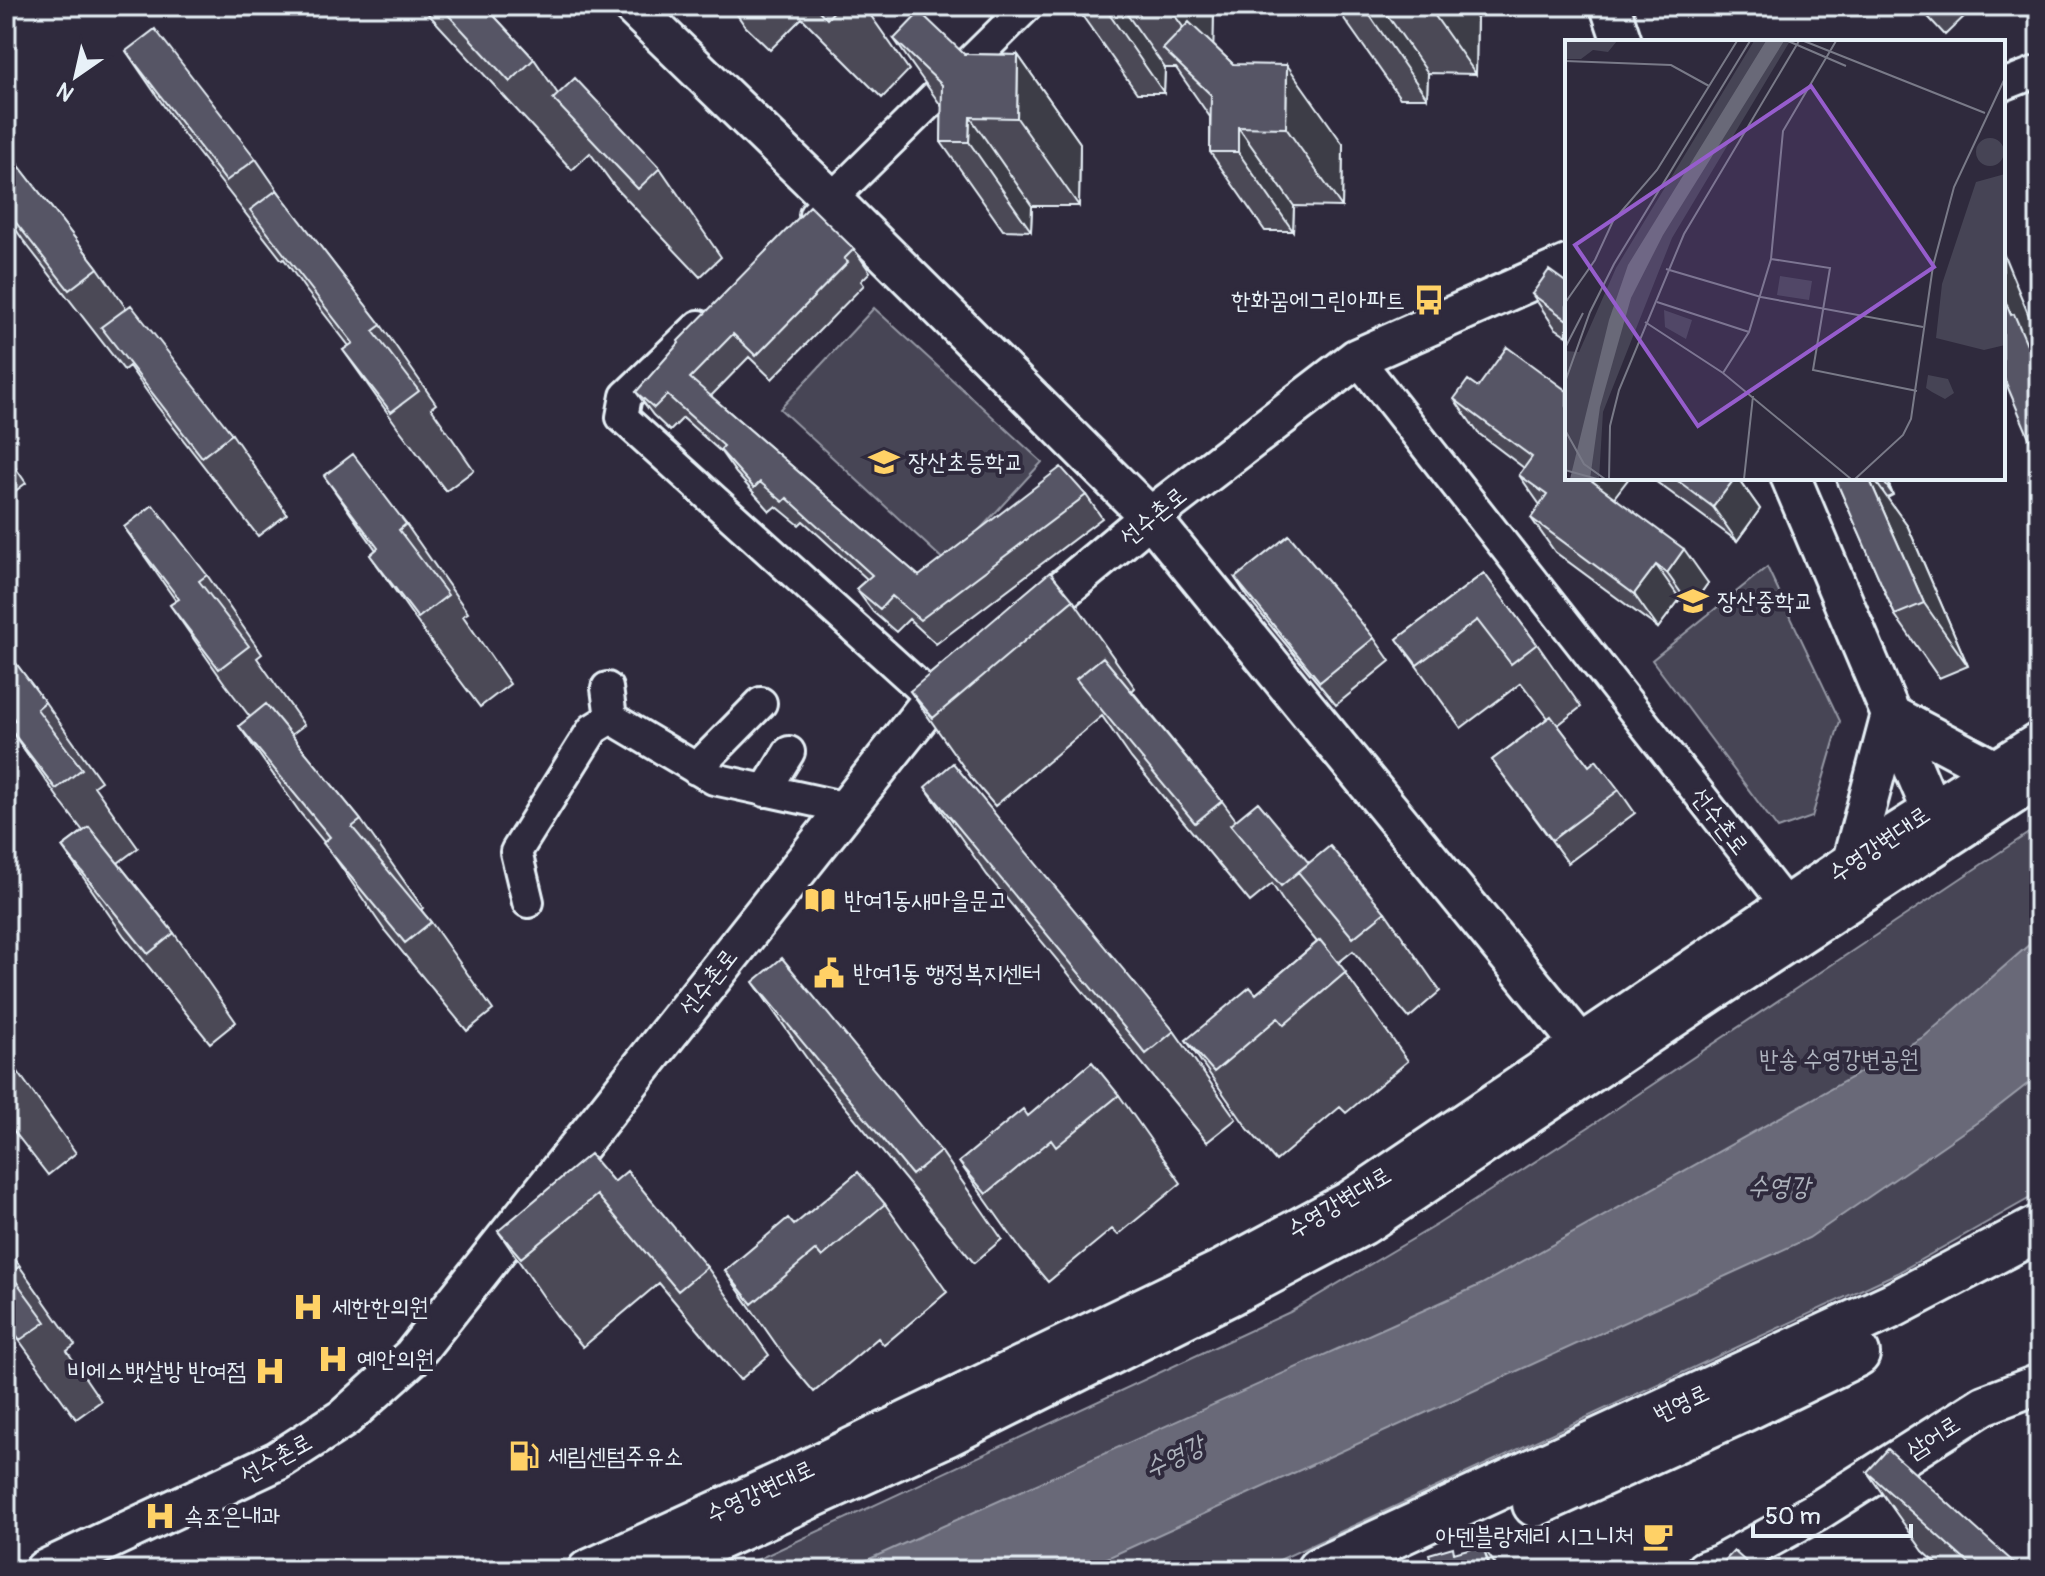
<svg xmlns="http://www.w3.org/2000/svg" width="2045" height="1576" viewBox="0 0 2045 1576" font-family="Pangolin,'Poor Story',sans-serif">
	<rect width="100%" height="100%" fill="#2f2a3d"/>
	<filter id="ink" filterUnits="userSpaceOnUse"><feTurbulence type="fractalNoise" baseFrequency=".0125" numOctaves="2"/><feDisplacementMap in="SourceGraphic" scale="16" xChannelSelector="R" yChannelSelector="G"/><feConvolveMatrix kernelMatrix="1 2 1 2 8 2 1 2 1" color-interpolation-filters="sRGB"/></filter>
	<g filter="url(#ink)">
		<path fill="#464455" stroke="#979aa6" stroke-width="2" d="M874 308 1042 462 948 564 780 409Z
			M1767 567 1840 721 1812 817 1778 829 1652 660Z
			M2039 826V1193L1897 1273 1258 1570H735L1290 1312 1438 1224 1595 1123Z"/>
		<path fill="#696978" stroke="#9c9fab" stroke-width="2" d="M2039 936V1075L1985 1117 1809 1238 1081 1570H845L1482 1284 1925 1036Z"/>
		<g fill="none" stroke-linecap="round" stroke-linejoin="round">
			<g stroke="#e8f1f8" stroke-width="36">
				<path id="minor" d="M2003 85 2039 71
					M815 215 1027 6
					M699 326 626 396 622 417 933 699
					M1357 358 1787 906
					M607 688 611 718 714 779 847 808
					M696 769 761 703
					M765 791 789 752
					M528 902 516 852 593 729 611 718"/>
			</g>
			<g stroke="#e8f1f8" stroke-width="44">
				<path id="major" d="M632 6 831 199 1150 517 1596 1063
					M1610 6 1622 42
					M1791 478 1941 833
					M1025 621 1150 517 1357 358 1567 265
					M1852 861 1891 715 1995 770
					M44 1570 277 1461 344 1418 412 1357 933 699 960 676
					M587 1570 784 1480 1224 1268 1349 1201 1852 861 2039 742
					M654 1570 947 1437 1232 1295 1364 1225 1715 990 2039 778
					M1705 1570 1721 1564 1816 1512 1984 1405 2039 1384"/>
			</g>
			<g stroke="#e8f1f8" stroke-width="50">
				<path id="highway" d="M1535 1504 1744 1409 1857 1354
					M1319 1570 1893 1305 2039 1228"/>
			</g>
			<use href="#minor" stroke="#2f2a3d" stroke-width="30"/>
			<use href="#major" stroke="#2f2a3d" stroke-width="38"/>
			<use href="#highway" stroke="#2f2a3d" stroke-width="44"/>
		</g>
		<path fill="#4b4957" stroke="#e8f1f8" stroke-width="2" d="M421 6H485L534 59 558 94 660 168 721 257 700 277 615 187 590 153 572 170Z
			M731 6H864L909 70 882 98 802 18 770 50 745 26Z
			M1081 6H1214L1213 45 1233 64 1343 144 1342 207 1294 206 1293 231H1265L1210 152V117L1176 68H1165L1164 93H1137L1081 14Z
			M1338 6H1473L1477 11 1476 74 1428 73 1427 98H1400L1338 10Z
			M1918 6H1966L1970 11 1945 35Z
			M894 39 964 54 1018 55 1080 143 1079 206H1032L1031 231 1003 230 941 142 942 107Z
			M126 51 256 159 285 201 381 325 436 404 431 408 474 470 446 491 399 429 343 350 349 346 305 289 284 259 282 260 181 131Z
			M6 149 98 268 126 308 232 434 287 514 258 536 157 406 129 366 124 370 23 240 6 215Z
			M854 249 870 272 861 281 864 285 772 379 749 357 711 396 919 576 1086 495 1102 518 936 644 909 619 896 632 873 612 856 589 867 579 803 521 799 525 776 506 770 511 736 473 721 452 683 418 670 431 653 415 636 392Z
			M1567 283V336L1555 328 1532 294Z
			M1454 399 1614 498 1708 583 1691 607 1680 599 1658 628 1555 552 1531 518 1540 505 1519 475 1524 468 1478 433Z
			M6 454 26 483 6 498Z
			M324 476 406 524 468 613 463 616 510 684 480 707 432 643 370 555 376 550Z
			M1651 478H1738L1760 509 1737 541Z
			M1835 478H1886L1893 495 1887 498 1908 527 1968 666 1939 678 1895 615Z
			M124 527 207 575 262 654 257 658 304 725 291 735 361 820 423 908 421 910 431 922 493 1010 467 1031 385 931 324 842 301 814 239 726 250 717 225 684 170 605 176 601Z
			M1484 573 1537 644 1581 707 1558 725 1589 766 1619 790 1635 813 1568 863 1492 760 1548 718 1521 683 1461 728 1397 639Z
			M1235 578 1374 638 1390 661 1336 705 1251 602Z
			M1073 600 1135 688 1132 691 1222 801 1236 820 1309 863 1385 912 1440 991 1409 1018 1353 951 1338 963 1408 1061 1346 1113 1340 1107 1276 1161 1248 1129 1186 1040 1256 994 1317 942 1285 904 1272 884 1250 902 1131 758 1102 716 995 806 972 779 910 691Z
			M6 650 45 702 101 781 94 786 138 848 118 863 174 933 236 1022 210 1043 124 936 62 847 83 831 63 805 7 725 12 722 6 714Z
			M925 787 1174 1031 1236 1119 1207 1142 987 875Z
			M753 982 941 1151 1002 1239 974 1263 815 1070Z
			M6 1055 76 1153 48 1175 6 1121Z
			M1119 1095 1181 1183 1118 1235 1112 1229 1048 1282 1021 1250 959 1162 1028 1116Z
			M614 1182 707 1267 769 1355 740 1380 659 1283 583 1347 559 1319 498 1231Z
			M885 1204 947 1292 884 1345 878 1338 814 1392 787 1360 725 1271 794 1225Z
			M6 1247 75 1345 67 1351 101 1401 76 1419 6 1322Z
			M1867 1472 2022 1570H1944L1923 1551Z"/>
		<path fill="#3d3c47" stroke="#e8f1f8" stroke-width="2" d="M1109 6H1121L1165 68 1164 93 1109 14Z
			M1168 6H1214L1213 69Z
			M1366 6H1381L1428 73 1427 98 1366 10Z
			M1428 6H1473L1477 11 1476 74Z
			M1018 55 1080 143 1079 206 1017 118Z
			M1287 65 1343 144 1342 207 1286 128Z
			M970 117 1032 206 1031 231 969 142Z
			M1238 127 1294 206 1293 231 1238 152Z
			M2003 253 2039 340V372L2011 315 2003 296Z
			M1585 478H1629L1606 508Z
			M1735 478H1738L1760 509 1737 541 1713 507Z
			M1869 478H1873L1908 527 1968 666 1924 603Z
			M1881 478H1886L1893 495Z
			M1684 549 1708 583 1691 607 1667 573Z
			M1656 565 1680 599 1658 628 1634 594Z
			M1482 1545 1499 1570H1491Z"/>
		<path fill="#575565" stroke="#e8f1f8" stroke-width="2" d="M440 6H485L534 59 510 82Z
			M814 6H839L827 19Z
			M1081 6H1109V14H1081Z
			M1338 6H1366V10H1338Z
			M920 12 964 54 1018 55 1017 118 970 117 969 142H941L942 85 894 39Z
			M1189 22 1233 64 1287 65 1286 128 1238 127V152H1210L1211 95 1163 49Z
			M155 29 256 159 226 181 126 51Z
			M575 78 660 168 638 189 553 99Z
			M6 149 98 268 69 290 6 210Z
			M277 190 381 325 373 331 419 391 391 412 343 350 353 343 250 210Z
			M810 206 854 249 844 259 848 262 756 356 733 334 690 378 919 576 1061 467 1086 495 920 620 892 596 880 609 856 589 872 575 787 498 783 502 760 482 754 488 720 450 724 446 667 395 654 408 636 392 679 343 678 341Z
			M1549 270 1567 283V320L1532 294Z
			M2003 296 2011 315 2014 314 2039 372V461L2003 376Z
			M131 305 232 434 202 457 101 327Z
			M1507 347 1567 391V478H1588L1684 549 1667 573 1656 565 1634 594 1531 518 1547 495 1519 475 1532 457 1454 399 1468 380 1478 387Z
			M353 454 406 524 399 530 448 595 418 618 370 555 378 548 324 476Z
			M1674 478H1735L1713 507Z
			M1835 478H1869L1924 603 1895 615Z
			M153 505 207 575 199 581 249 646 219 669 170 605 179 599 124 527Z
			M1289 535 1374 638 1320 682 1235 578Z
			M1050 572 1073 600 933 718 910 691Z
			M1484 573 1537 644 1511 664 1477 620 1417 665 1397 639Z
			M6 650 45 702 37 709 82 769 56 789 7 725 15 720 6 708Z
			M1103 657 1222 801 1195 823 1076 679Z
			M266 704 361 820 352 827 431 922 405 943 323 843 330 837 239 726Z
			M1551 716 1589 766 1596 760 1619 790 1552 840 1492 760Z
			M953 763 1174 1031 1146 1054 925 787Z
			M1258 802 1309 863 1281 886 1230 825Z
			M89 827 174 933 148 954 62 847Z
			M1330 846 1385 912 1353 938 1298 872Z
			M1320 940 1346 972 1284 1025 1278 1018 1214 1072 1186 1040 1250 987 1256 994Z
			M782 958 941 1151 912 1175 753 982Z
			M6 1055 14 1065 6 1071Z
			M1092 1062 1119 1095 1056 1147 1051 1140 986 1194 959 1162 1023 1109 1028 1116Z
			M590 1154 614 1182 627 1171 707 1267 678 1291 597 1195 521 1258 498 1231Z
			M858 1172 885 1204 822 1257 816 1250 752 1304 725 1271 788 1218 794 1225Z
			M6 1247 20 1266 10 1273 46 1322 20 1340 6 1321Z
			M1888 1449 2022 1570H1976L1867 1472Z
			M1482 1545 1491 1570H1401V1568L1419 1567V1562L1431 1561 1429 1554 1453 1547 1454 1553Z
			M1734 1551 1755 1570H1716Z"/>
	</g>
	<defs>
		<g id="bus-bare" transform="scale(2.4)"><path d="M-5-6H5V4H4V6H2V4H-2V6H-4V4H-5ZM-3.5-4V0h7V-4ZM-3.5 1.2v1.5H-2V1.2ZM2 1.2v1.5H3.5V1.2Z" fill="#ffd166" stroke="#2f2a3d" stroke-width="2.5" paint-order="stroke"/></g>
		<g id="school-bare" transform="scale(2.4)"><path d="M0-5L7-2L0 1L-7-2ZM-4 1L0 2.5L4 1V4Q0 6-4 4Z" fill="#ffd166" stroke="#2f2a3d" stroke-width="2.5" paint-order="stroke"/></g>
		<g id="library-bare" transform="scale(2.4)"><path d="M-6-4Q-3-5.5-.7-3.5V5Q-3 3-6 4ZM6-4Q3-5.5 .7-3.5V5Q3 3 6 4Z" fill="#ffd166" stroke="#2f2a3d" stroke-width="2.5" paint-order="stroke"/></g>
		<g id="civic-bare" transform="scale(2.4)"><path d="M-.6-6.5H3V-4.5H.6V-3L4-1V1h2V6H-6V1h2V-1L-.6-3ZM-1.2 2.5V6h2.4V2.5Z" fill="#ffd166" stroke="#2f2a3d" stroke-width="2.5" paint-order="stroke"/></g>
		<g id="hospital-bare" transform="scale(2.4)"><path d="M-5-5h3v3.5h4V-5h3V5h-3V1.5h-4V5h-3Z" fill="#ffd166" stroke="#2f2a3d" stroke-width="2.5" paint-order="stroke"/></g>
		<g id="fuel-bare" transform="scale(2.4)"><path d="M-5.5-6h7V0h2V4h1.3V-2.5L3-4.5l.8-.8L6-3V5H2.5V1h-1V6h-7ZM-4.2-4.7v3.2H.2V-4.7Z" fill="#ffd166" stroke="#2f2a3d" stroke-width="2.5" paint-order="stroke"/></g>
		<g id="cafe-bare" transform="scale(2.4)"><path d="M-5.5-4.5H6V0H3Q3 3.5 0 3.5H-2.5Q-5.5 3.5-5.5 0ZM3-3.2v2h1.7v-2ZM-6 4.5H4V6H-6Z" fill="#ffd166" stroke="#2f2a3d" stroke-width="2.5" paint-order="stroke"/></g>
	</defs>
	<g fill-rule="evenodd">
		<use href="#bus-bare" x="1429" y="300"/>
		<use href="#school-bare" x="884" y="462"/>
		<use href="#school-bare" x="1693" y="601"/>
		<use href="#library-bare" x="820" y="900"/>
		<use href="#civic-bare" x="829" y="973"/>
		<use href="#hospital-bare" x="308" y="1307"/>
		<use href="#hospital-bare" x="333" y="1359"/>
		<use href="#hospital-bare" x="270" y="1371"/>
		<use href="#fuel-bare" x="524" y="1456"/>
		<use href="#hospital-bare" x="160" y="1516"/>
		<use href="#cafe-bare" x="1658" y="1536"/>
	</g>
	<g text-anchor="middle" stroke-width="8" stroke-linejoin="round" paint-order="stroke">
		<g font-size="24" fill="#e8f1f8" stroke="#2f2a3d" text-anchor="start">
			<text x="1405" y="308" text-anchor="end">한화꿈에그린아파트</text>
			<text x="908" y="470">장산초등학교</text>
			<text x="1717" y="609">장산중학교</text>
			<text x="844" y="908">반여1동새마을문고</text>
			<text x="853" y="981">반여1동 행정복지센터</text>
			<text x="332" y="1315">세한한의원</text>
			<text x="357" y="1367">예안의원</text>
			<text x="246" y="1379" text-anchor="end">비에스뱃살방 반여점</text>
			<text x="548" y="1464">세림센텀주유소</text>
			<text x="184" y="1524">속조은내과</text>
			<text x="1634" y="1544" text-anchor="end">아덴블랑제리 시그니처</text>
		</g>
		<g font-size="24" fill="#e8f1f8" stroke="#2f2a3d">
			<text transform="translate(1153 516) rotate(-39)" y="8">선수촌로</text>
			<text transform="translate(1720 821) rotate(52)" y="8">선수촌로</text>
			<text transform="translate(1879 844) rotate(-34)" y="8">수영강변대로</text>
			<text transform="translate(708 982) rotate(-52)" y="8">선수촌로</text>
			<text transform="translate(1339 1202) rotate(-31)" y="8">수영강변대로</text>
			<text transform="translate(1681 1403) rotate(-25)" y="8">번영로</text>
			<text transform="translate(1933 1437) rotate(-33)" y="8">삼어로</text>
			<text transform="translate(276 1458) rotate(-29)" y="8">선수촌로</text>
			<text transform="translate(760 1491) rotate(-25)" y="8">수영강변대로</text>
		</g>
		<g font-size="24" fill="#afb4bf" stroke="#2f2a3d">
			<text x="1839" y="1067">반송 수영강변공원</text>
		</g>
		<g font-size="26" font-style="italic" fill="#afb4be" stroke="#2f2a3d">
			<text x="1779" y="1195">수영강</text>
			<text transform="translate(1174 1456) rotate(-25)" y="9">수영강</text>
		</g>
	</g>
	<g transform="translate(1565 40)">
		<rect width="440" height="440" fill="#2f2a3d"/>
		<path d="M0 1H52L43 12 28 10 16 19H0ZM189 1H225L107 198 38 372 34 439 0 429V311L14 312 51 228ZM411 112a14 14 0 1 1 28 0a14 14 0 1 1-28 0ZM440 134V305L419 310 371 298 377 244 411 142ZM215 236 247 241 244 260 212 255ZM99 270 127 280 121 299 100 287ZM363 335 383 339 389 353 380 359 367 352 361 348Z" fill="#464455"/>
		<path d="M201 1H219L98 195 66 258 35 367 25 439H5L44 280 63 225Z" fill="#696978"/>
		<path fill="none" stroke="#797a88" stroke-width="2" d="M223 1 281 26M239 1 420 73M0 21 106 25 144 46M0 96V122M206 219 265 228 248 330 352 351M101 229 196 257 358 287M92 262 184 292M0 263 30 220 48 181 92 130 172 1M80 282 158 333 286 439M0 308 18 273M158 333 184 292 206 219 218 91 271 1M0 342 25 272 49 224 185 1M0 390 19 424 40 439M0 430 32 439M44 439 45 386 54 350 119 194 234 1M179 439 188 356M290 439 338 395 346 379 368 226 389 147 440 38"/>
		<path fill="#965dcd" fill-opacity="0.15" stroke="#965dcd" stroke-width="4" d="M246 46 369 227 133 386 10 205Z"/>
		<rect width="440" height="440" fill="none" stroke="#e8f1f8" stroke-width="4"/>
	</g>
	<rect width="2045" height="1576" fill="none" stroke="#2f2a3d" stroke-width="32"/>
	<rect x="16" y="16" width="2013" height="1544" fill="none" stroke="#e8f1f8" stroke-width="3" filter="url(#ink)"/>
	<g transform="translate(76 76) rotate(214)" stroke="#2f2a3d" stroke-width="6" paint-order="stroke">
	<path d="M0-6L14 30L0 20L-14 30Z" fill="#e8f1f8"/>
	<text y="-12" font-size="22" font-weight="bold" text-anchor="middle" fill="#e8f1f8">N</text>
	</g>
	<path d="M1753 1524v12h158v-12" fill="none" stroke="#e8f1f8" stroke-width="4"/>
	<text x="1765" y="1524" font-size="24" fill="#e8f1f8" stroke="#2f2a3d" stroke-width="6" paint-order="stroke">50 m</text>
</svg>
